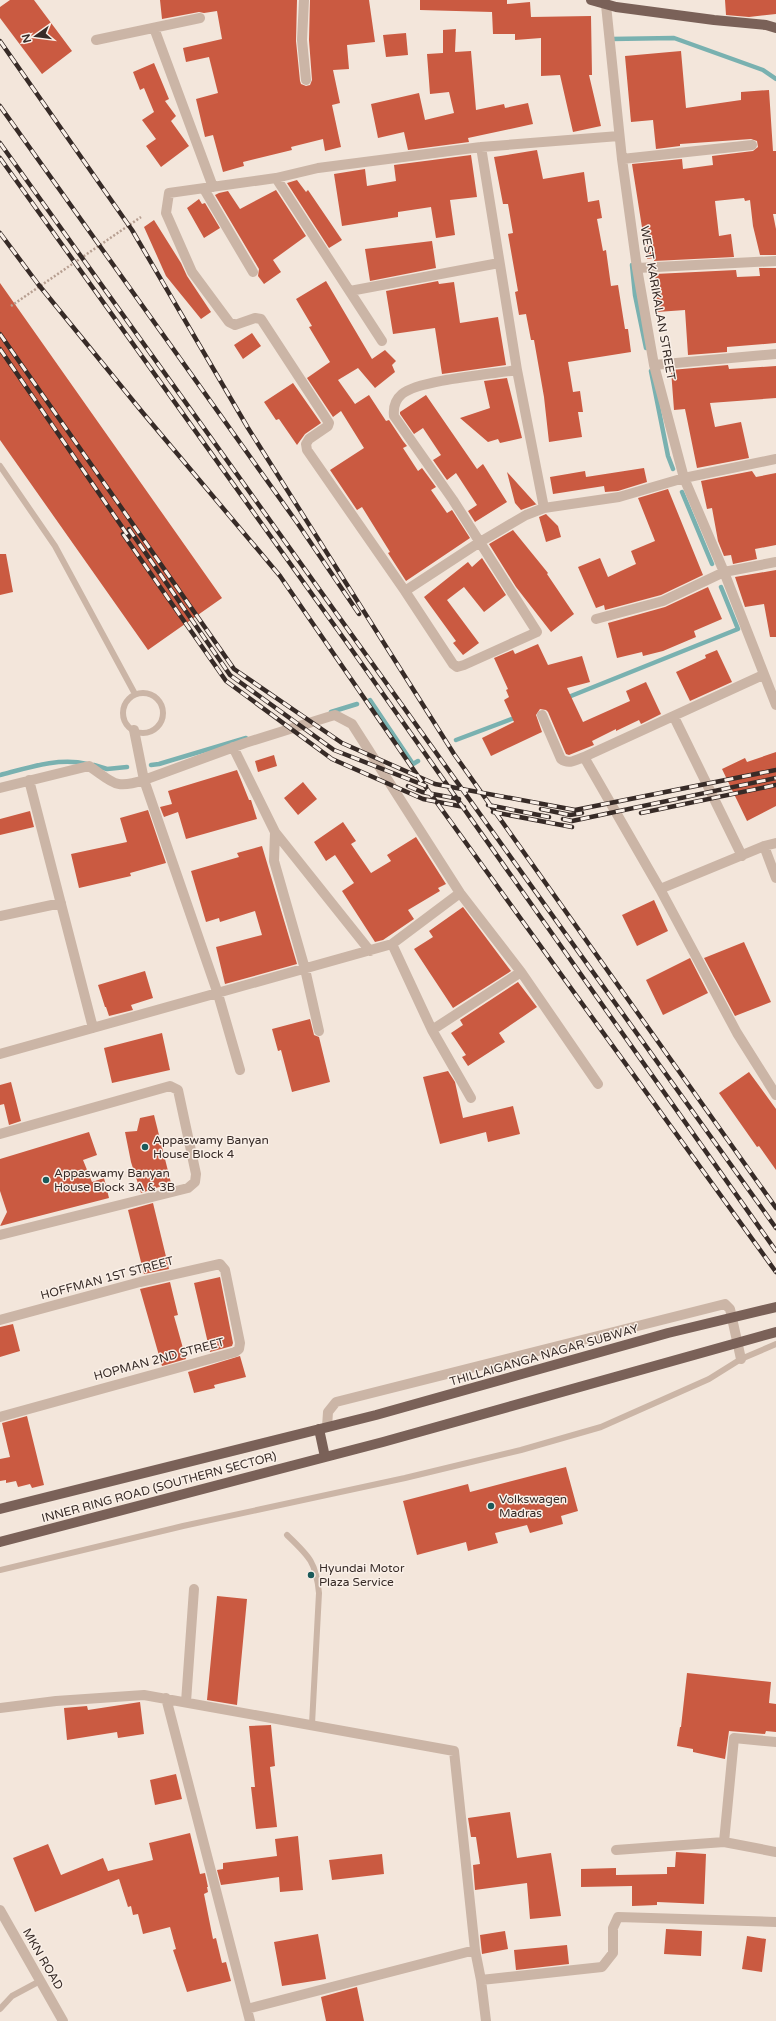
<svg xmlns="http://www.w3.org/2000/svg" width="776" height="2021" viewBox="0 0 776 2021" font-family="'Varela Round',sans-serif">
	<rect width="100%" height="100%" fill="#f3e6db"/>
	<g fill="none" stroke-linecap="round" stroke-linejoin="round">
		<path stroke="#79b1b0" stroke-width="4.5" d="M611 39 674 38 763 70 776 79
			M632 265 635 295 646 348
			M651 371 668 456 673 469
			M682 492 712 564
			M566 698 738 629 721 587
			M370 700 413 764 418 761
			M331 712 357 704
			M456 740 517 717
			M94 765 107 769 127 767
			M151 765 159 764 246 738
			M0 775C27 768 59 757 87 764"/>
	</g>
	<path fill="#ca5a41" d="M10 0H34L72 51 42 74 0 18V7Z
		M160 0H297L296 41 300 81 301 84 306 86 310 85 312 80 309 40 310 0H369L375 42 347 45 349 69 333 70 340 103 332 105 341 147 325 151 323 139 291 147 292 150 243 162 244 166 223 172 213 135 205 137 196 99 218 93 209 57 186 62 183 48 222 39 217 11 204 13 199 12 162 19Z
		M420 0H507V4L530 2 531 17 591 16 592 75H589L601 126 573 132 560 75 541 76V38L515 40V34H493L492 12 420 10Z
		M725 0H776V14L749 17 726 15Z
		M456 29 455 52 471 51 476 110 504 104 505 108 528 103 533 124 468 138 469 142 408 150 404 132 378 138 371 104 419 93 425 120 454 113 449 92 430 94 427 54 443 53V30Z
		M406 33 408 55 386 57 383 35Z
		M681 51 686 108 741 100V92L769 90 773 151H776V214H773L776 229V255H760L753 226 750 200 745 201 744 198 715 201 719 236 731 234 734 257 654 261V258L647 259 632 164 682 159 683 169 713 165 712 156 753 151 758 147 757 141 751 139 680 144V146L656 149 653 120 631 122 625 56Z
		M154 63 169 99 165 101 176 116 171 121 189 146 161 167 146 146 156 139 142 120 154 112 144 88 140 90 133 72Z
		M537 150 543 179 584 172 588 202 599 200 602 218 597 219 603 251 606 250 611 286 618 285 625 329H628L631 352 568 362 573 392 580 391 583 412H578L582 437 549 442 544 397 534 340H531L526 314 519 315 515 292 518 291 508 234 513 233 508 204H503L494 157Z
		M471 155 477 197 450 200 455 235 436 238 431 207 398 212V217L342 226 334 174 365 169 367 186 396 181 394 165Z
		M297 180 306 192 308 190 342 240 329 248 287 183Z
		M276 190 306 236 273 260 281 272 264 284 258 276 259 269 215 195 219 193 228 191 240 209Z
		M199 199 202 204 205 203 220 228 204 238 187 208Z
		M154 220 181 263 187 276 211 312 201 319 166 276 144 227Z
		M432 241 436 268 370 281 365 249Z
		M759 268H776V343L727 347V352L688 355 685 310 657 312 655 274 736 270 737 277 760 276Z
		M326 281 372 359 385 350 396 361 392 365 395 372 375 388 358 368 338 380 355 404 369 395 386 421 389 420 403 441 407 446 403 448 418 471 422 468 436 487 431 490 447 513 452 510 470 538 406 581 388 553 390 552 362 507 357 510 330 470 364 448 341 411 333 417 307 378 330 362 309 327 312 326 296 299Z
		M438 281 439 284 454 282 460 323 498 317 506 365 442 374 435 328 393 334 386 291Z
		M0 283 222 598 148 650 0 440Z
		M252 333 261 346 243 359 234 345Z
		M728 365 729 369 776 366V398L710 403 715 427 741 422 749 458 697 468 685 409 674 410 671 370Z
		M507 378 522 438 500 443 498 439 488 442 460 418 490 408 484 381Z
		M293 383 321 423 305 434 297 445 279 419 276 420 264 402Z
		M426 395 477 469 483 464 507 502 475 522 468 511 477 505 456 473 447 480 433 460 441 455 423 428 414 434 400 414V412Z
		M644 468 647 482 618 491 605 492 604 486 553 494 550 477 585 471 586 477Z
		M752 471 756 477 776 473V545L755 549 757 559 733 564 731 555 724 556 718 541 712 508 707 509 701 481Z
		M507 472 536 504H537L521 510 515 503Z
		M668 489 703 575 661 595 605 610 604 605 596 608 578 567 600 558 608 577 636 564 631 551 655 541 638 498Z
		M546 514 558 526 561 537 546 542 539 517Z
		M513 530 548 573 547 574 574 614 551 632 516 587 489 544Z
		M0 554H6L13 592 0 595Z
		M482 558 506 595 484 612 464 587 447 600 479 643 463 655 453 643 456 641 424 597 468 562 472 567Z
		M776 570V637H770L764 604 745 607 735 577Z
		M708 587 722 619 694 631 696 637 663 651 643 656 642 652 617 658 608 623 665 607Z
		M538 644 548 665 582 656 590 682 567 688 583 722 630 701 626 691 646 682 661 714 641 724 639 720 616 731V729L592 741 594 745 569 755 566 754 548 712 546 710 540 709 536 715 542 732 491 756 482 738 514 722 504 700 509 697 506 690 508 689 494 658 513 650 515 654Z
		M717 650 732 682 690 701 676 672 706 658 705 655Z
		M776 752V806L747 821 722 769 745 758 747 762Z
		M274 755 277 766 258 772 255 761Z
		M237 770 249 800H251L257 819 186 839 178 812 164 817 160 807 172 804 168 791Z
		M303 782 317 799 298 815 284 798Z
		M148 810 166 863 130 873 131 876 79 888 71 854 127 842 120 818Z
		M30 811 34 827 0 835V819Z
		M343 822 356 841 351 844 371 873 391 861 387 855 416 837 446 884 438 888 440 891 408 910 414 919 383 940 375 942 342 891 354 883 335 855 326 861 314 842Z
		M262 846 297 964 225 984 216 947 262 935 255 911 220 922 219 918 206 922 191 871 239 857 237 853Z
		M654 900 668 931 637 946 622 915Z
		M463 907 511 971 453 1008 414 949 433 937 429 931Z
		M744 942 771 1002 735 1016 704 958Z
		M690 958 708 993 663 1015 646 980Z
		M145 971 153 998 131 1005 133 1010 109 1016 106 1007H105L98 985Z
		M518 982 537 1007 499 1033 505 1042 468 1066 462 1057 466 1055 451 1033 463 1025 460 1020Z
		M310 1019 314 1035 319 1037 330 1082 292 1092 281 1050 278 1051 272 1029Z
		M162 1033 170 1070 112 1083 104 1048Z
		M448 1071 455 1082 463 1118 513 1106 520 1134 488 1142 486 1132 440 1144 423 1077Z
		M749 1072 776 1109V1170L759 1146 757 1147 719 1093Z
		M11 1082 21 1121 9 1125 4 1104 0 1105V1085Z
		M154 1115 171 1183 141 1193 131 1162 125 1132 137 1131 140 1118Z
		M89 1132 97 1155 83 1160 92 1182 104 1178 109 1198 0 1226 7 1212 0 1191V1159Z
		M153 1203 169 1269 144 1274 128 1210Z
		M220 1277 233 1343 232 1346 210 1352 194 1283Z
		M170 1282 178 1315 174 1316 186 1359 162 1366 140 1289Z
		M13 1324 20 1351 0 1357V1327Z
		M240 1356 246 1377 214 1385 215 1388 194 1393 188 1372Z
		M27 1416 44 1485 32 1488 30 1484 18 1487 16 1481 6 1483V1480L0 1481V1459L10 1457 2 1423Z
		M566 1467 578 1511 561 1516 563 1524 530 1533 527 1525 495 1533 498 1543 468 1551 466 1542 417 1555 403 1501 468 1484 470 1492Z
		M217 1596 247 1599 237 1705 207 1700Z
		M687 1673 771 1682 769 1703 776 1704V1732L766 1731 765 1734 729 1731 725 1759 693 1752V1749L677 1746 680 1727H681Z
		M140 1702 144 1734 118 1738 117 1732 67 1740 64 1708 87 1706 88 1710Z
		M271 1725 275 1766 270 1767 277 1827 256 1829 251 1787H255L249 1726Z
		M176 1774 182 1799 155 1805 150 1780Z
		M510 1812 517 1858 551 1853 561 1916 530 1919 527 1883 475 1890 473 1865 480 1864 476 1837H471L468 1818Z
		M190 1833 200 1874 205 1873 208 1887H207L208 1892 204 1894 213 1939 216 1938 222 1963 226 1962 231 1981 187 1992 173 1950 176 1949 170 1927 143 1934 138 1914 133 1915 131 1906 128 1907 119 1879 35 1912 13 1858 48 1844 61 1875 103 1858 108 1871 153 1860 149 1843Z
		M298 1836 303 1890 280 1892 279 1877 221 1885 217 1870 223 1869V1863L277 1856 275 1839Z
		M676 1852 706 1854 704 1904 657 1902V1905L632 1906V1886L581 1887V1869L616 1868V1875L667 1874V1867H675Z
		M382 1854 384 1874 332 1880 329 1860Z
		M666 1929 702 1931 701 1956 664 1954Z
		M505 1931 508 1949 482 1954 480 1935Z
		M318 1934 326 1979 282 1986 274 1942Z
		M747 1936 766 1939 762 1972 742 1969Z
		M567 1945 569 1964 516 1970 514 1950Z
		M357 1987 364 2021H326L321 1997Z"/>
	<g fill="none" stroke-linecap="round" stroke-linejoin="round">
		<path stroke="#b79f91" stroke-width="2.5" stroke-dasharray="2 2" stroke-linecap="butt" d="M11 306 141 217"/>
		<path stroke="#cbb5a6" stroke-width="6" d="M0 466 55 546 135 694
			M123 713a20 20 0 1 1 40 0a20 20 0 1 1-40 0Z
			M287 1535C309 1556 316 1562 319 1593L312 1724
			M0 1570 183 1526 405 1478 521 1450 601 1427 709 1379 741 1359 776 1344
			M0 2009 12 1996 40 1981"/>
		<path stroke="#cbb5a6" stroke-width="10" d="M304 0 302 40 306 80
			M606 5 622 159 637 268 654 365 684 478 724 572 776 705
			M154 28 213 187
			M96 40 200 18
			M481 147 517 370 544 508
			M622 159 752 145
			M276 178 382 341
			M204 189 253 272
			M637 268 776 261
			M350 291 499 263
			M654 365 776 354
			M517 370C493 374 419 380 402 394 395 400 393 407 394 416L453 500 537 632 464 665 457 667 453 664 405 591 307 450 306 444 309 439 328 426 329 423 261 319 255 318 235 325 229 322 192 272 166 213 169 193 276 178 318 168 481 147 619 136
			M405 591 480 542 526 515 544 508 619 497 684 478 776 459
			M596 619 663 601 724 572 776 562
			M763 675 584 757 660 889 737 1033 776 1095
			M542 715 561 759C569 765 576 760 584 757
			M674 717 742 856
			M134 730 144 780 245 743 328 717 335 715 352 724 460 893 521 972 598 1084
			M233 747 275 832 274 861 305 969 319 1031
			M29 780 93 1028
			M0 788 89 766C113 782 114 790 144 780L218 994 240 1070
			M275 832 370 951
			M764 846 776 878
			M660 889 764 846 776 843
			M0 916 61 903
			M392 944 432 1030 471 1098
			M432 1030 521 972
			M0 1054 392 944 460 893
			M0 1134 170 1086 178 1090 196 1174 195 1182 188 1188 0 1235
			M0 1320 140 1282 220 1264 225 1270 240 1343 239 1349 235 1352 0 1417
			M327 1427 328 1412 336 1402 725 1304 730 1309 741 1359
			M166 1698 250 2021
			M186 1702 194 1589
			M0 1708 56 1701 144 1695 454 1751 475 1950 481 1980 486 2021
			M776 1742 734 1738 724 1842 776 1852
			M616 1850 724 1842
			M481 1980 602 1967 613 1953V1928L618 1917 776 1922
			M247 2009 475 1950"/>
		<path stroke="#cbb5a6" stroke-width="10" d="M0 1910 63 2021"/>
		<path stroke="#7a6158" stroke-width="10" d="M591 0 616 7 714 20 766 25 776 28
			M319 1429 325 1457
			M0 1509 376 1415 668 1333 776 1307
			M0 1542 383 1442 776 1332"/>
		<g stroke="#372b27" stroke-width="4.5">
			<path id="rail" d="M0 41 132 230 248 428 454 754 776 1208
				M0 106 298 524 359 614
				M0 143 776 1228
				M0 158 347 643 776 1251
				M0 233 38 284 143 413 280 576 422 782 776 1272
				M0 334 234 669 342 743 435 784 575 810 776 770
				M0 349 129 537
				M129 529 230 675 334 750 426 786
				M123 534 226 681 332 759 423 799 464 807
				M408 786 422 792 459 799
				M488 805 549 817
				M541 809 570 815 582 813
				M493 812 572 827
				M641 813 776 785
				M563 819 572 821 776 778"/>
		</g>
		<use href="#rail" stroke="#faf0e8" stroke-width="3" stroke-dasharray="9" stroke-linecap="butt"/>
	</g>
	<g fill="#1b5a5a" stroke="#faf0e8" stroke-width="1.5">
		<circle cx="145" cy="1147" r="4"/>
		<circle cx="46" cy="1180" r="4"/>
		<circle cx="491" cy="1506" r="4"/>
		<circle cx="311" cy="1575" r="4"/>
	</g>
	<g text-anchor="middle" stroke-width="3" stroke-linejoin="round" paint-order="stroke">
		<g font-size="12" fill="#372b27" stroke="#faf0e8">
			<text transform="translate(658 303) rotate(80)" y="4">WEST KARIKALAN STREET</text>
			<text transform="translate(107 1278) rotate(-15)" y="4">HOFFMAN 1ST STREET</text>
			<text transform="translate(544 1355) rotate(-16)" y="4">THILLAIGANGA NAGAR SUBWAY</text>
			<text transform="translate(159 1359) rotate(-15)" y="4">HOPMAN 2ND STREET</text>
			<text transform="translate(159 1487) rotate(-15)" y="4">INNER RING ROAD (SOUTHERN SECTOR)</text>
			<text transform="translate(43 1959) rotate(60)" y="4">MKN ROAD</text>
		</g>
		<g font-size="12" fill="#372b27" stroke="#faf0e8" text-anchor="start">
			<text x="153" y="1144">Appaswamy Banyan<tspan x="153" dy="14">House Block 4</tspan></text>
			<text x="54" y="1177">Appaswamy Banyan<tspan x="54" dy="14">House Block 3A &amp; 3B</tspan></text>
			<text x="499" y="1503">Volkswagen<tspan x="499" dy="14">Madras</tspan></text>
			<text x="319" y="1572">Hyundai Motor<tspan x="319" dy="14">Plaza Service</tspan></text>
		</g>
	</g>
	<g transform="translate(36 36) rotate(256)" stroke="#faf0e8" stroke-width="3" paint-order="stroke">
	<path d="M0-3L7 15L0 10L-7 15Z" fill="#372b27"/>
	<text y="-6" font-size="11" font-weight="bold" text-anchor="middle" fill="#372b27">N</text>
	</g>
</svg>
